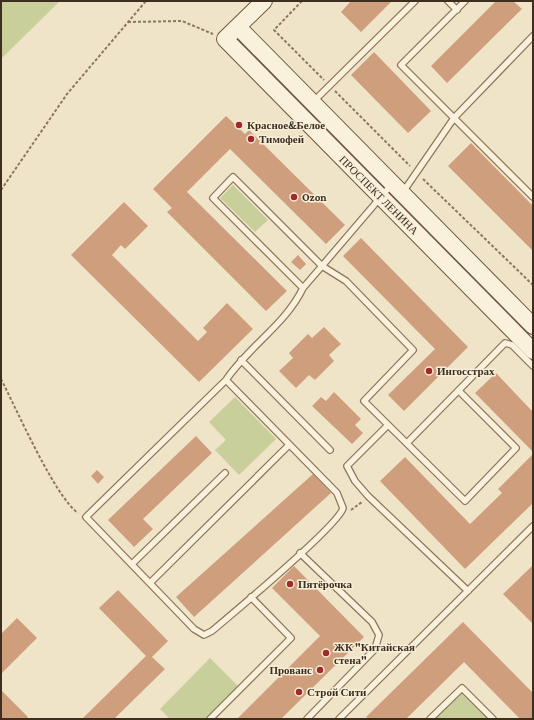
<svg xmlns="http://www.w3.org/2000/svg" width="534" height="720" viewBox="0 0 534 720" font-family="'Crimson Pro',serif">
	<rect width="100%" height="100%" fill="#f0e4c8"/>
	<path fill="#c9cf9b" d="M1 1H60L1 59Z
		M233 185 268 220 255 232 220 198Z
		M235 397 276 439 239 475 215 450 226 440 209 422Z
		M210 658 238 686 206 719H170L160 709Z
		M461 693 488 719H434Z"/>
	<path fill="#cf9f7d" d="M351 1H392L361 32 341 12Z
		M496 1H513L522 9 447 83 431 66Z
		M374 52 431 111 408 133 351 75Z
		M226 116 245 134 249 130 345 225 326 244 230 149 187 192 287 291 266 311 167 212 172 208 153 189Z
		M471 143 533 206V251L448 166Z
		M124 202 148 226 125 249 121 245 112 255 198 341 207 332 203 328 227 303 253 329 199 382 71 255Z
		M361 238 468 347 404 411 388 395 435 349 343 256Z
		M298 255 306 264 300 270 291 262Z
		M324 327 341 344 329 355 334 361 315 380 309 375 296 388 279 371 293 358 289 353 308 334 312 338Z
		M496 373 533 412V452L475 393Z
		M334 392 361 419 355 425 363 433 352 444 312 406 321 397 326 401Z
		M196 436 212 453 143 519 153 529 134 547 108 520Z
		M533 454V503L465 569 380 481 405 457 470 524 502 493 498 489Z
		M97 470 104 477 98 484 91 476Z
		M313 474 331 493 194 617 176 597Z
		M533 565V624L503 594Z
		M294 566 364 637 281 719H237L320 636 272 588Z
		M118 590 168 641 152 657 165 669 114 719H82L146 656 99 608Z
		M17 618 37 638 1 674V634Z
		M463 622 533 693V719H520L464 662 406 719H369L366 717Z
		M1 690 28 717 26 719H1Z"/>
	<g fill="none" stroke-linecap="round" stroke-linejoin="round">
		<g stroke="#8d765c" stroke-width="8">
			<path id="service" d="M448 1 457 10
				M465 1 401 65 533 197
				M314 101 415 1
				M403 192 454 118 533 36
				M303 288 322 266 346 281 413 350 364 401 465 501 516 448 459 391
				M241 360 330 450
				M226 380 337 493 343 508C339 525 232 614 212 631L204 635 194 629 86 517 226 380C248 347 286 324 303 288L213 198 233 177 322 266 392 184
				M388 425 347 466 355 481 368 496 468 591
				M407 443 505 343 512 345 533 366
				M300 553 372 622 379 635 375 649 307 719
				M132 564 225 473
				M150 583 289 445
				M210 719 291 638 251 597
				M339 719 533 526
				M430 719 462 688 493 719"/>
		</g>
		<g stroke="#6f573f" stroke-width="18">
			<path id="secondary" d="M264 1 225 39 533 351
				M238 27 533 326"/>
		</g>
		<path stroke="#8d765c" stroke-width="2" stroke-dasharray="3 2" stroke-linecap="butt" d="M302 1 274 30 324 80
			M128 22 182 21 213 34
			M335 91 410 166
			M423 179 533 285
			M1 190 67 94 146 1
			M1 379C16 408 55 497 78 513
			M351 510 362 502"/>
		<use href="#service" stroke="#faf1dc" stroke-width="5.5"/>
		<use href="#secondary" stroke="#faf1dc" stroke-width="16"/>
	</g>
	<g fill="#9e2a2b" stroke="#f7eed8" stroke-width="1.5">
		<circle cx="239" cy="125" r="4"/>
		<circle cx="251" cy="139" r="4"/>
		<circle cx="294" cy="197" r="4"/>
		<circle cx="429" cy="371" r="4"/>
		<circle cx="290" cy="584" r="4"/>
		<circle cx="326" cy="653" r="4"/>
		<circle cx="320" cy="670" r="4"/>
		<circle cx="299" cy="692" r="4"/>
	</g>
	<g text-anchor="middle" stroke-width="3" stroke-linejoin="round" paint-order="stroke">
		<g font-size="11" font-weight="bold" fill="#3d2e20" stroke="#f7eed8" text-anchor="start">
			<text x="247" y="129">Красное&amp;Белое</text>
			<text x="259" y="143">Тимофей</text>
			<text x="302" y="201">Ozon</text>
			<text x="437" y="375">Ингосстрах</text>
			<text x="298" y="588">Пятёрочка</text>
			<text x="334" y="651">ЖК "Китайская<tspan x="334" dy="13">стена"</tspan></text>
			<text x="312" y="674" text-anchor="end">Прованс</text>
			<text x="307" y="696">Строй Сити</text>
		</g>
		<g font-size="11" fill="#3d2e20" stroke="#f7eed8">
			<text transform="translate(379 195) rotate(45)" y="4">ПРОСПЕКТ ЛЕНИНА</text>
		</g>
	</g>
	<rect width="534" height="720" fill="none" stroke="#3d2e20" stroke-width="4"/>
</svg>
